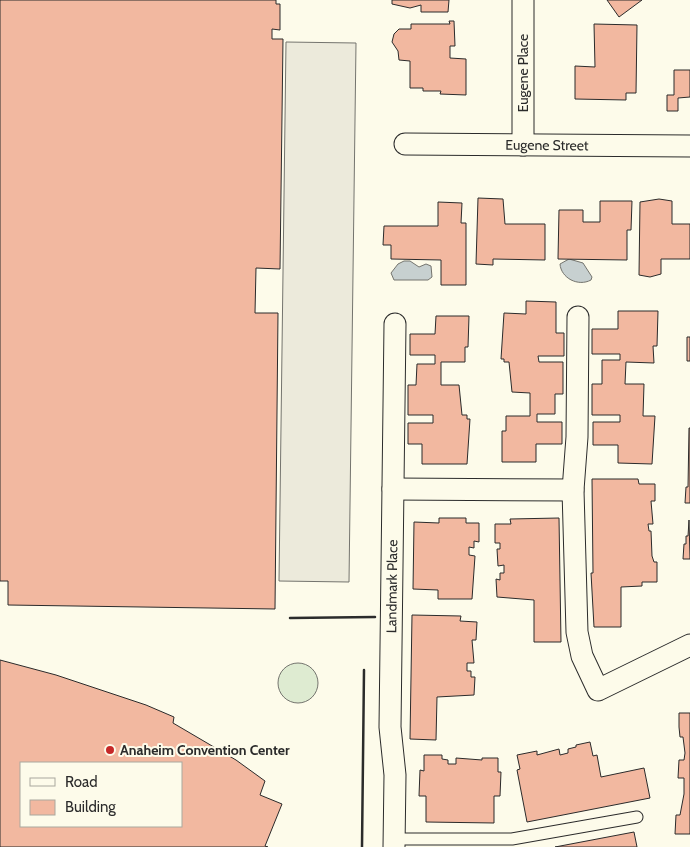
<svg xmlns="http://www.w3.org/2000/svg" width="690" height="847" viewBox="0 0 690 847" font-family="Cabin,sans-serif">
	<rect width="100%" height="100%" fill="#fdfbea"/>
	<path fill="#deebd1" stroke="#74746e" d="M278 683a20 20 0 1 1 40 0a20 20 0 1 1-40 0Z"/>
	<path fill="#eceadb" stroke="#74746e" d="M286 42 356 43 349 582 279 581Z"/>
	<path fill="#c7d0d0" stroke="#74746e" d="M569 259 583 263 592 277 591 280C578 287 561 278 560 264Z
		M404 261H410L419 267 426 264 431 266 432 277 428 280H394L391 273 398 264Z"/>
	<path fill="#f2b8a0" stroke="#2b2b2b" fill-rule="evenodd" d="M0 0H276V4H280V30L272 29V39H283L280 269 256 268 255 313H278L275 609 8 605V581H0Z
		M392 0H449L448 12H421V5L410 8 392 4Z
		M607 0H642L619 17Z
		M449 21H454L455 46H450V58L466 59V95L440 94 441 91H423V88H410V61L399 60 398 51 392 42 394 34 399 29H411V24H450Z
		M594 24 637 25 636 93H626V100L575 99V66L595 67Z
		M674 70H690V97L678 98V111H667V95H674Z
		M478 198 503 199 505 224H545V260L493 259V265L476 264Z
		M659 199 672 201V224H690V259H661V274L650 277 639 275 640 202Z
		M600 201H632L631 230H627V260L558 259 559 210H583V222H600Z
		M438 202 462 203 461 223H466V285H441V260L391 259V245H383L384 226H438Z
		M526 301 556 302V333H564V356H538L539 362H563V394H555V414H537V422H562V444H536V462H502V431H506V416H530V393L512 392 509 362H504V359H501L504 313 526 314Z
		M618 311H658L657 346H653L654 363 626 362 625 384H644L643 416H655L652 464 618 463V445H593V422H620V415H592V384H602V360H620V354H592V329H618Z
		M436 316H469L468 347H465V362H441V385H459L462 415H467V419H470L467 464H422V444H408V423H433V415H408V385H416L417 364H435V355H410V334H435Z
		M687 337H690V361H687Z
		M689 428H690V503H685L686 487H688Z
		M592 479H638L639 484H655V501H651L653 524H648L649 531H651L652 556 654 562H657V582H642V586L621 587V627H594L591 573H593Z
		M439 518H466V523H479V542L474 541V548L469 547V555L475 556 472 599H438V590L413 589 414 522 439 523Z
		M559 518 561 642H534V600L497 597 496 579 500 580V573H504V565L498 566 497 549H500V543H495V524H511L510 519Z
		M689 520 690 559H683L684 544H686V536H688Z
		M412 615 461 616 460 621 477 622 476 640H472L474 663H467V671H471V677H475L474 695 437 697 436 740 410 739Z
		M0 660 56 675 146 705 174 717 173 723 236 760 265 781 260 795 282 804 265 846 268 847H0ZM21 763H181V826H21Z
		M679 713H690V834H675L676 815H680L684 794V778H678L679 760H684L685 753 683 737H680L679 727Z
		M590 742 593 756 597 755 601 777 644 768 650 798 527 822 517 770 520 769 517 755 537 751V755L559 749 560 755 568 753V749L576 747V745Z
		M424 755H442V759L448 760V764H456V758L482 760V758H498V772H501L500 796H494V823L426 822V796H419L420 770 424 771Z
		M634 832 637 847H555Z"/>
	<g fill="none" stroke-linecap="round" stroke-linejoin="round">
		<g stroke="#2b2b2b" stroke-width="13">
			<path id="service" d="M394 839H512L637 817"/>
		</g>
		<g stroke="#2b2b2b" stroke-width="23">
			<g id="minor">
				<path id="s1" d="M405 144 690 146"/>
				<path d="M523 145V0"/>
				<path d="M578 317 577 437 573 490 577 632 582 656 598 690 690 645"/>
				<path d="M393 489 573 490"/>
				<path id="s2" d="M394 847 395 775 390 727 395 324"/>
			</g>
		</g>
		<use href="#service" stroke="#fdfbea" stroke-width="11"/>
		<use href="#minor" stroke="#fdfbea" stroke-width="21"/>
		<path stroke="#2b2b2b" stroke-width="2.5" d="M290 618 375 617
			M362 847 364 670"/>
	</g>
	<circle fill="#c62828" stroke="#fdfbea" stroke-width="2" cx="110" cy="750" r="5"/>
	<g text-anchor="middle" stroke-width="4" stroke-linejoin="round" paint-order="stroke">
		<g font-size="14" fill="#2b2b2b" stroke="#fdfbea">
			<text transform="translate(523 73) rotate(-90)" y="5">Eugene Place</text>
			<text dy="5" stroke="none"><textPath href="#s1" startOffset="142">Eugene Street</textPath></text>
			<text dy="5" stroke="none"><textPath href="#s2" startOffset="261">Landmark Place</textPath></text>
		</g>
		<g font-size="14" font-weight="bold" fill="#2b2b2b" stroke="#fdfbea" text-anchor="start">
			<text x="120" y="755">Anaheim Convention Center</text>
		</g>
	</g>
	<rect x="20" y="762" width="162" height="65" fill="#fdfbea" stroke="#a9a89e"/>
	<rect x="30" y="778" width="25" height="8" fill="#fdfbea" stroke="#a9a89e"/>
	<text x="65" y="787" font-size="15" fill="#2b2b2b">Road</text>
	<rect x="30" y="800" width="25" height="15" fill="#f2b8a0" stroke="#a9a89e"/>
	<text x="65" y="812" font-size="15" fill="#2b2b2b">Building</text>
</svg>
